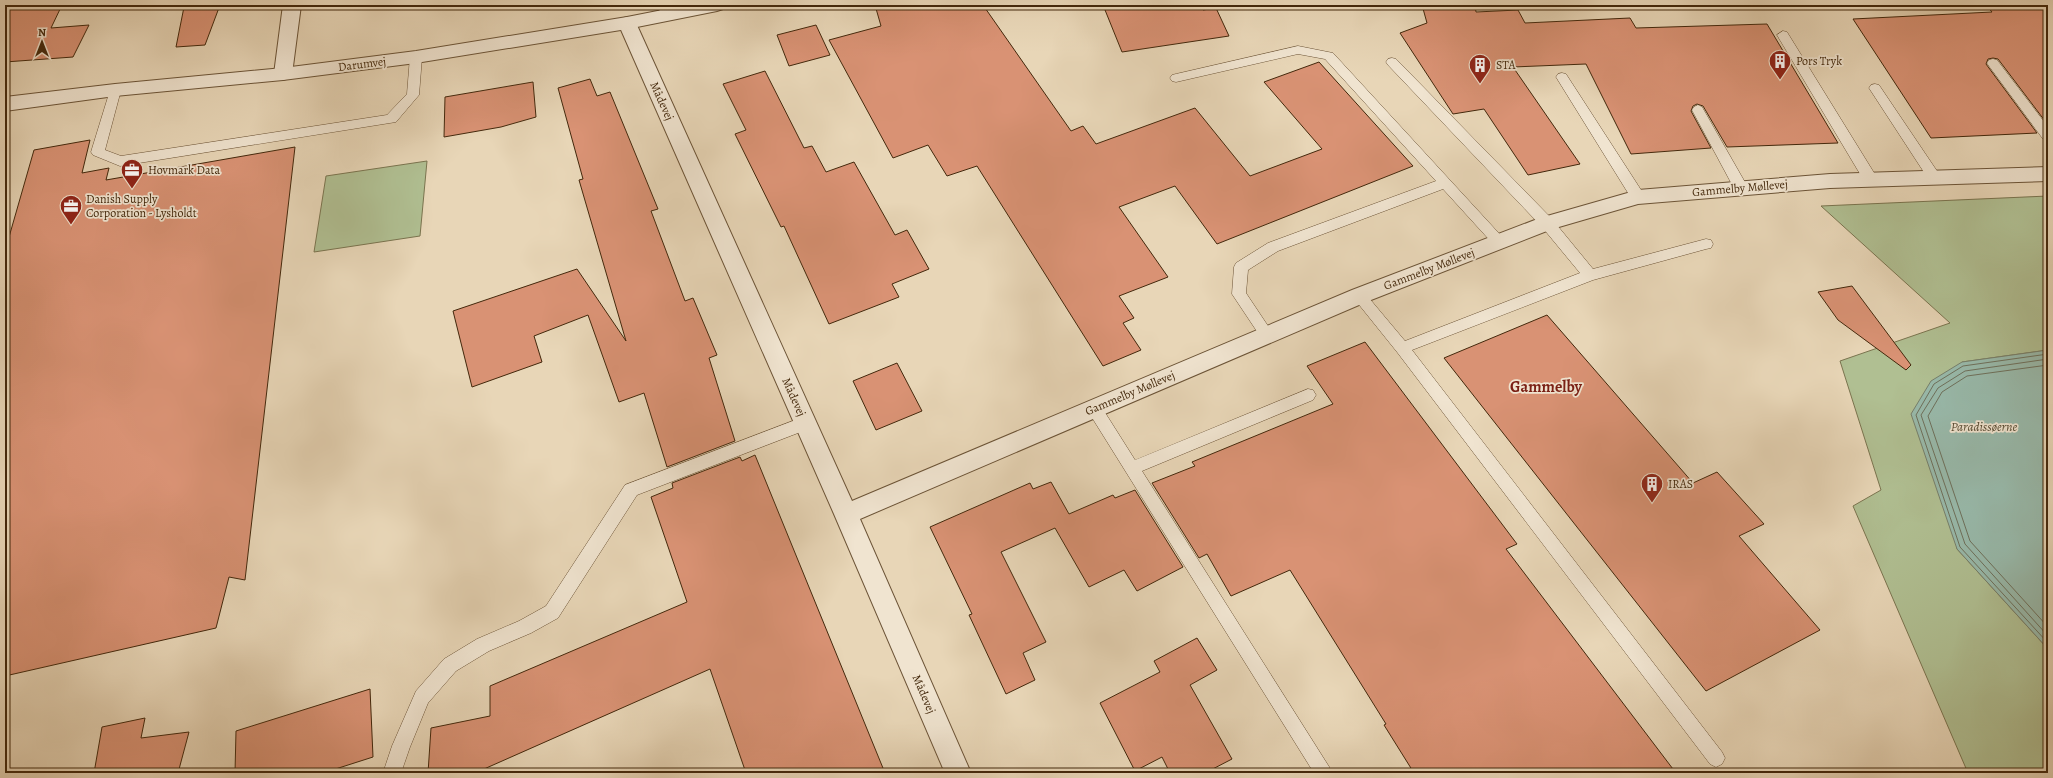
<svg xmlns="http://www.w3.org/2000/svg" width="2053" height="778" viewBox="0 0 2053 778" font-family="Alegreya,serif">
	<rect width="100%" height="100%" fill="#e8d6b7"/>
	<filter id="stains"><feTurbulence type="fractalNoise" baseFrequency=".005" numOctaves="4"/><feColorMatrix values="0 0 0 0 .2 0 0 0 0 .09 0 0 0 0 .02 0 0 0 .5 -.17"/></filter>
	<radialGradient id="worn" r=".72"><stop offset=".6" stop-color="#630" stop-opacity="0"/><stop offset="1" stop-color="#630" stop-opacity=".3"/></radialGradient>
	<path fill="#b0bf92" stroke="#7a744f" d="M427 161 420 236 314 252 326 176Z
		M2048 196V350L1962 362 1957 549 2048 649V773H1968L1853 506 1881 490 1840 361 1950 323 1821 206Z"/>
	<path fill="#98b9aa" stroke="#767f6b" d="M2048 350V649L1957 549 1911 414 1931 381 1962 362Z"/>
	<g fill="none" stroke-linecap="round" stroke-linejoin="round">
		<path stroke="#6e705b" stroke-width="1" d="M2048 354 1963 366 1934 384 1916 415 1960 547 2048 643
			M2048 359 1965 371 1938 388 1921 415 1965 544 2048 636
			M2048 365 1967 376 1942 392 1928 416 1970 541 2048 627"/>
	</g>
	<path fill="#d99274" stroke="#43280c" d="M47 5H62L51 28 89 25 73 57 5 62V8Z
		M198 5H220L205 45 176 47 184 7Z
		M875 5H983L1071 131 1083 126 1096 144 1195 108 1250 176 1322 149 1264 82 1319 62 1413 166 1217 244 1175 186 1119 207 1168 277 1119 296 1134 318 1123 323 1141 350 1103 366 977 166 947 176 928 145 893 158 829 40 881 26Z
		M1103 5H1201L1203 10 1216 8 1229 36 1122 52Z
		M1422 5H1475L1476 12 1518 10 1525 23 1630 18 1636 28 1767 24 1838 143 1727 147 1703 106 1697 104 1693 106 1691 111 1711 148 1631 154 1586 64 1513 67 1580 164 1528 175 1484 109 1453 114 1400 33 1427 23Z
		M1986 5H2048V125L1998 59 1993 58 1988 59 1986 64 2037 133 1931 138 1853 19 1992 12Z
		M816 25 830 55 789 66 777 35Z
		M765 71 804 148 812 146 826 172 854 162 895 235 907 230 929 269 892 284 899 297 829 324 784 226 781 227 735 134 746 130 723 84Z
		M590 79 597 96 610 92 658 209 651 211 685 301 693 298 717 355 709 358 735 441 667 467 644 393 619 402 588 315 534 336 542 362 472 387 453 311 577 269 626 341 579 180 583 179 558 88Z
		M533 82 536 117 501 127 444 137 445 97Z
		M90 140 82 173 109 168 106 180 295 147 245 580 229 577 216 628 5 676V251L34 150Z
		M1852 286 1911 365 1906 370 1838 320 1818 292Z
		M1547 315 1693 483 1717 472 1764 524 1739 536 1820 630 1706 691 1444 358Z
		M1365 342 1517 544 1506 549 1676 773H1414L1384 725 1386 724 1290 570 1231 596 1207 554 1199 558 1152 483 1195 466 1192 462 1333 404 1307 366Z
		M897 363 922 411 876 430 853 381Z
		M755 455 885 773H746L710 669 475 773H428L431 728 490 716V686L687 602 651 497 673 488 672 483 740 457 742 461Z
		M1051 482 1069 514 1113 495 1115 498 1135 490 1183 567 1137 591 1124 570 1089 587 1055 528 1001 552 1046 642 1023 653 1035 680 1006 694 969 615 972 614 930 527 1030 483 1033 489Z
		M1197 638 1217 670 1190 685 1232 759 1205 773H1170L1162 757 1135 771 1100 703 1160 672 1154 661Z
		M370 689 373 757 323 773H235L236 731Z
		M145 718 141 738 189 732 178 773H94L102 727Z"/>
	<g fill="none" stroke-linecap="round" stroke-linejoin="round">
		<g stroke="#6c5437" stroke-width="1">
			<path id="service" d="M658 5H670L672 16 670 19H662Z
				M1783 31 1787 32 1876 176 1878 180 1876 184 1871 185 1866 184 1777 35Z
				M1298 46 1333 53 1506 241 1504 245 1499 246 1494 245 1443 189 1278 251 1248 270 1246 293 1274 335 1272 339 1267 341 1262 339 1232 294 1234 267 1236 263 1268 243 1436 181 1325 59 1298 54 1176 82 1172 81 1170 78 1172 75 1176 74Z
				M416 53 422 57 419 95 396 122 120 166 93 155 91 152 111 87H119L121 90 105 150 121 156 387 115 407 94 410 57Z
				M1392 58 1396 59 1552 219 1593 269 1706 239 1711 240 1713 244 1711 248 1706 249 1593 280 1412 350 1722 752 1725 758 1722 764 1716 767 1710 764 1397 352 1352 296 1354 292 1359 290 1364 292 1405 341 1580 273 1542 227 1388 65 1386 62 1388 59Z
				M1993 59 1997 60 2048 127V141L2043 139 1989 66 1987 63 1989 60Z
				M1562 73 1566 74 1643 193 1645 197 1643 201 1638 202 1633 201 1556 77 1558 74Z
				M1875 84 1879 85 1939 174 1941 177 1939 180 1934 182 1929 180 1869 88 1871 85Z
				M1698 105 1702 107 1746 184 1748 188 1746 192 1741 193 1736 192 1692 110 1694 107Z
				M1308 389 1313 390 1316 395 1313 400 1142 471 1333 773H1314L1086 408 1089 403 1094 402 1099 403 1135 460Z
				M806 416 811 418 814 423 811 428 637 495 558 618 531 633 489 651 456 671 428 703 410 747 401 773H383L392 746 416 691 444 659 477 639 519 621 546 606 625 485Z"/>
		</g>
		<g stroke="#6c5437" stroke-width="2">
			<path id="minor" d="M283 5H301L292 74 289 78 283 80 277 78 274 74Z
				M627 17 633 19 636 23 852 501 1352 290 1540 218 1638 190 1830 174 2048 167V181L1830 188 1638 204 1552 229 1366 302 860 519 971 773H945L834 514 618 23 621 19Z"/>
		</g>
		<g stroke="#6c5437" stroke-width="2">
			<path id="tertiary" d="M688 5H726L723 9 717 11 627 29 416 63 283 80 115 96 5 111V97L115 84 283 68 416 51 627 17Z"/>
		</g>
		<use href="#service" fill="#f0e4d0" fill-rule="evenodd"/>
		<use href="#minor" fill="#f0e4d0" fill-rule="evenodd"/>
		<use href="#tertiary" fill="#f0e4d0" fill-rule="evenodd"/>
	</g>
	<defs>
		<g id="building-pin" transform="scale(1.15)"><path d="M0 17L-7.5 6A9.5 9.5 0 1 1 7.5 6Z" fill="#8f2418" stroke="#f0e4d0"/><path d="M-4-6H4V6H1V3H-1V6H-4ZM-2.5-4.3h1.7v1.8h-1.7ZM.8-4.3h1.7v1.8H.8ZM-2.5-1h1.7V.8h-1.7ZM.8-1h1.7V.8H.8Z" fill="#fff"/></g>
		<g id="office-pin" transform="scale(1.15)"><path d="M0 17L-7.5 6A9.5 9.5 0 1 1 7.5 6Z" fill="#8f2418" stroke="#f0e4d0"/><path d="M-6-3h4V-5.5h4V-3h4V5H-6ZM-1-4.5V-3h2v-1.5ZM-6 0V1H6V0Z" fill="#fff"/></g>
	</defs>
	<g fill-rule="evenodd">
		<use href="#building-pin" x="1780" y="61"/>
		<use href="#building-pin" x="1480" y="65"/>
		<use href="#office-pin" x="132" y="170"/>
		<use href="#office-pin" x="71" y="206"/>
		<use href="#building-pin" x="1652" y="484"/>
	</g>
	<g text-anchor="middle" stroke-width="3.5" stroke-linejoin="round" paint-order="stroke">
		<g font-size="12" fill="#43280c" stroke="#f0e4d0" text-anchor="start">
			<text x="1796" y="65">Pors Tryk</text>
			<text x="1496" y="69">STA</text>
			<text x="148" y="174">Hovmark Data</text>
			<text x="86" y="203">Danish Supply<tspan x="86" dy="14">Corporation - Lysholdt</tspan></text>
			<text x="1668" y="488">IRAS</text>
		</g>
		<g font-size="12" fill="#43280c" stroke="#f0e4d0">
			<text transform="translate(362 64) rotate(-7)" y="4">Darumvej</text>
			<text transform="translate(662 101) rotate(66)" y="4">Mådevej</text>
			<text transform="translate(1740 188) rotate(-5)" y="4">Gammelby Møllevej</text>
			<text transform="translate(1429 269) rotate(-21)" y="4">Gammelby Møllevej</text>
			<text transform="translate(1130 393) rotate(-23)" y="4">Gammelby Møllevej</text>
			<text transform="translate(794 397) rotate(66)" y="4">Mådevej</text>
			<text transform="translate(924 694) rotate(67)" y="4">Mådevej</text>
		</g>
		<g font-size="13" font-style="italic" fill="#584c34" stroke="#f0e4d0">
			<text x="1984" y="431">Paradissøerne</text>
		</g>
		<g font-size="16" font-weight="bold" fill="#7a1f14" stroke="#f0e4d0">
			<text x="1546" y="392">Gammelby</text>
		</g>
	</g>
	<rect width="2053" height="778" fill="none" stroke="#e8d6b7" stroke-width="20"/>
	<rect x="6" y="6" width="2041" height="766" fill="none" stroke="#43280c" stroke-width="2"/>
	<rect x="10" y="10" width="2033" height="758" fill="none" stroke="#43280c"/>
	<g transform="translate(42 42)" stroke="#f0e4d0" stroke-width="3" paint-order="stroke">
	<path d="M0-3L7 15L0 10L-7 15Z" fill="#43280c"/>
	<text y="-6" font-size="11" font-weight="bold" text-anchor="middle" fill="#43280c">N</text>
	</g>
	<rect width="100%" height="100%" filter="url(#stains)"/>
	<rect width="100%" height="100%" fill="url(#worn)"/>
</svg>
